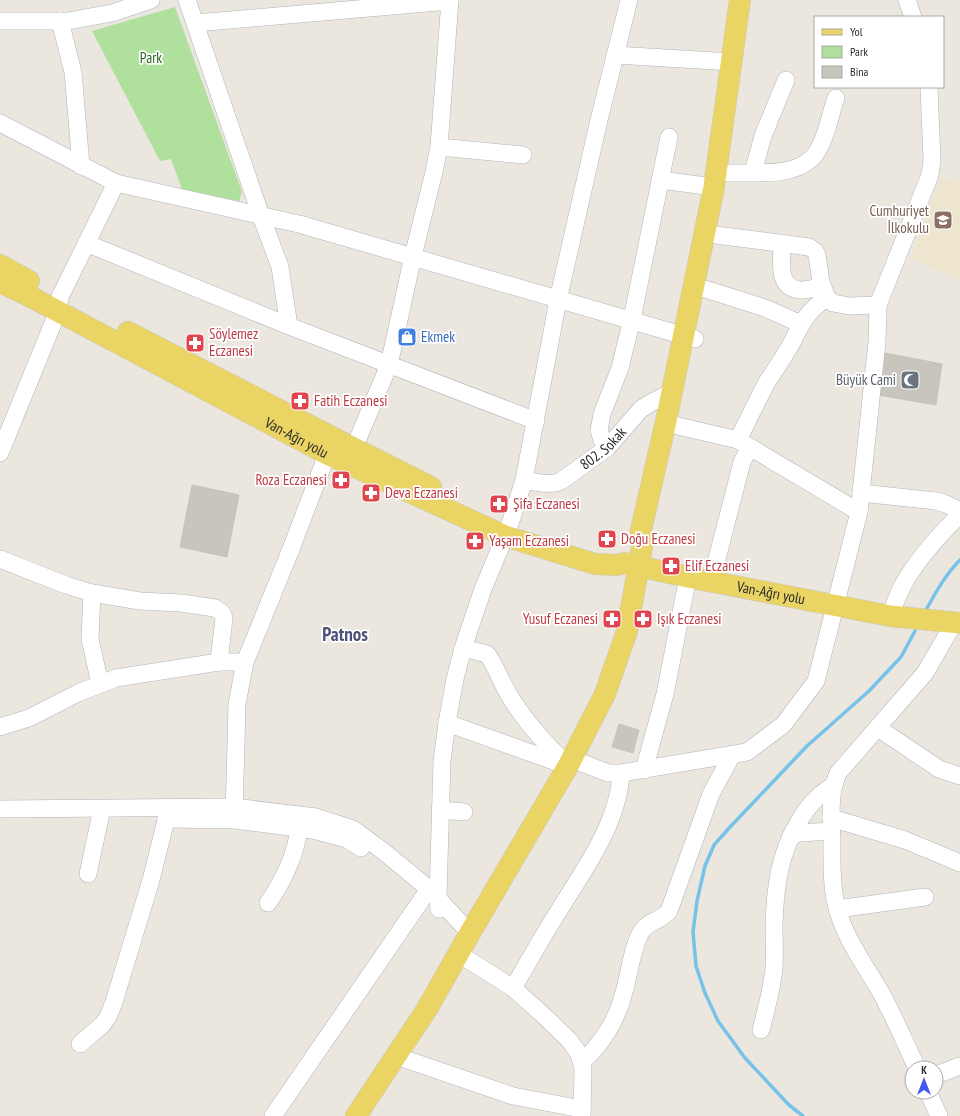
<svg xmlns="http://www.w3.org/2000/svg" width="960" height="1116" viewBox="0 0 960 1116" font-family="'PT Sans Narrow',sans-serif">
	<rect width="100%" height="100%" fill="#ece7de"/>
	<path fill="#ede5ce" d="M941 178 960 182V279L911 259Z"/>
	<path fill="#afe09d" d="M175 7 242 192 239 201 182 189 171 159 160 161 92 31Z"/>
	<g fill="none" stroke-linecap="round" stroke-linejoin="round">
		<path stroke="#76c2e9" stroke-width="3.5" d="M926 610C936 592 945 575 960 560
			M803 1116 789 1105 745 1058 718 1021 705 993 696 966 693 932 697 901 705 866 714 845 731 826 807 746 869 691 901 657 915 631"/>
	</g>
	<path fill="#c8c5bc" stroke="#c7c3b7" d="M885 353 942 364 936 405 878 395Z
		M192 485 239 495 227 557 180 547Z
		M619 724 639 730 633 753 612 747Z"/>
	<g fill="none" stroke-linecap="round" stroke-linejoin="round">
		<g stroke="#b1b3be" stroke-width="18">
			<g id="minor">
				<path d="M187 0 261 216 280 267 289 326"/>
				<path d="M907 0 913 17"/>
				<path d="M0 21H68L112 13 151 0"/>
				<path d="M60 21 73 72 81 166"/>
				<path d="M195 23 450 1"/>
				<path d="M615 55 732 62"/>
				<path d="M0 123 116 183 299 224 695 339"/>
				<path d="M439 147 523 155"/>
				<path d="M753 172 763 136 786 80"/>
				<path d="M727 173C756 172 802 179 818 150 827 135 830 115 836 98"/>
				<path d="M660 180 714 187"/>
				<path d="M716 235 809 247 815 251 817 255 821 282 827 298 833 303 849 306 878 305"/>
				<path d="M86 243 289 326 536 421"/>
				<path d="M782 243C782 260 776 288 800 290 807 290 815 288 822 287"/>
				<path d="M705 289 765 308 801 324"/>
				<path d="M666 421 678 426 738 440 859 512"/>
				<path d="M738 440C748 420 757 401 767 382 775 370 783 358 790 346 803 323 803 314 827 298"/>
				<path d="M354 448 389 365 413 256 434 172 439 147 450 0"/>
				<path d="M607 448 602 440 599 430 602 414 620 368 632 319 669 137"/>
				<path d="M0 453 58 311 60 297 116 183"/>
				<path id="s1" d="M524 480C536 482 550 486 561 481L607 448 641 409 654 401 672 392"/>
				<path d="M861 493 936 501 946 504 960 511"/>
				<path d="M0 559 66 585 92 593 140 601 181 603 215 608 222 613 224 618 219 662"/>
				<path d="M711 582 742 462 750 447"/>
				<path d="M92 593 90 639 100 684"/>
				<path d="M890 616C894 606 898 594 903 585 918 558 938 536 960 515"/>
				<path d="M463 648 487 654C496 666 501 682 509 695 525 722 546 744 568 766"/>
				<path d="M447 723 562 764"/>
				<path d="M0 727 29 718 78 693 116 678 219 662H245"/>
				<path d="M878 728 939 769 960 776"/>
				<path d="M572 759 608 773H621L747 752 783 725 816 681 859 512 877 342 878 305 930 175 932 160 929 87"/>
				<path d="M644 770 665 694 688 577"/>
				<path d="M0 809 234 807 316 817 353 829 383 851 429 889 470 933"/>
				<path d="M440 810 464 812"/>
				<path d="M234 818 237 704 245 662 291 549 331 444"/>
				<path d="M831 818 905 840 960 863"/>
				<path d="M166 819 234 820 313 830 347 839 361 848"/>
				<path d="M791 836 800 833 831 831"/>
				<path d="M88 874 100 818"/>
				<path d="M268 903C283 881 296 855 299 828"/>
				<path d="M439 909 438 897 442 761 447 723 455 679 463 648 483 589 510 524 524 480 558 300 599 120 629 0"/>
				<path d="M837 909 925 897"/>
				<path d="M459 954 513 988 542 1014 569 1040 579 1054 583 1069 582 1116"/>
				<path d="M513 988C528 963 542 937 558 912 583 871 619 823 621 773"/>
				<path d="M761 1030C766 1010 772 989 774 968 775 954 774 940 774 925 775 889 779 855 798 823 808 806 816 797 832 786"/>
				<path d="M80 1044 102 1025 108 1017 114 1002 151 880 169 808"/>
				<path d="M396 1056 513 1096 582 1109"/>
				<path d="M582 1062C602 1044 618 1018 624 992 629 976 633 940 644 928 651 921 661 920 669 911L711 794 732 755"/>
				<path d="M917 1068C905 1043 894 1016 880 991 865 965 846 940 838 911 831 890 832 861 832 839 831 815 829 795 838 773L925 673 954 623"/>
				<path d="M936 1075 960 1066"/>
				<path d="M928 1092 939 1116"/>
				<path d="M273 1116 429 889"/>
			</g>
		</g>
		<g stroke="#c8c8c8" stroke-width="22">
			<g id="major">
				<path d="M0 265 29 281"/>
				<path id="s2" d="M0 282 31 297 327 454 505 536 595 564 617 565 624 563 688 577 890 616 960 623"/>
				<path d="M128 332 334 438 431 487"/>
				<path d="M356 1116 427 1009 470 933 568 766 605 694 627 631 642 547 641 530 666 421 714 187 740 0"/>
			</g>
		</g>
		<use href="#minor" stroke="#fff" stroke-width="17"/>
		<use href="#major" stroke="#ead564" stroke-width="21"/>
	</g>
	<defs>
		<g id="school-square" transform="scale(1)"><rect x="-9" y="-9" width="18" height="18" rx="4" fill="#8d6e63" stroke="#fff"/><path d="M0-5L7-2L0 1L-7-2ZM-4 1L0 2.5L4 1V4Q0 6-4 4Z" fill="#fff"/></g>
		<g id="shop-square" transform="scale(1)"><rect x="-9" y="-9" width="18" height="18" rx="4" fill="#3f7fe0" stroke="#fff"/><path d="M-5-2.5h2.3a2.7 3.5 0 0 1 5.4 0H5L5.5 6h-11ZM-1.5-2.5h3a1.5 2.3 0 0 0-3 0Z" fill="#fff"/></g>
		<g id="pharmacy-square" transform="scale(1)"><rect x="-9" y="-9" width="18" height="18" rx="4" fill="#e0444e" stroke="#fff"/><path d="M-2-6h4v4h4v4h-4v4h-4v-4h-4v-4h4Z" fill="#fff"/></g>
		<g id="mosque-square" transform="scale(1)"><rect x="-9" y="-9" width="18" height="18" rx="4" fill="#6b7280" stroke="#fff"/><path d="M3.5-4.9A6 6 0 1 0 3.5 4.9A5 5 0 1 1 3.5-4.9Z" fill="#fff"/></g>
	</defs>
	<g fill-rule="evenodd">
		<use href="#school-square" x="943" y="220"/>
		<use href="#shop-square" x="407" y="337"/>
		<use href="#pharmacy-square" x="195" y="343"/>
		<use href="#mosque-square" x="910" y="380"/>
		<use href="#pharmacy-square" x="300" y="401"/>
		<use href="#pharmacy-square" x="341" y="480"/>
		<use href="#pharmacy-square" x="371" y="493"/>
		<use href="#pharmacy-square" x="499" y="504"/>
		<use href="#pharmacy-square" x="607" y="539"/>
		<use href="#pharmacy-square" x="475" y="541"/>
		<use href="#pharmacy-square" x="671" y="566"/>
		<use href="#pharmacy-square" x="612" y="619"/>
		<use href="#pharmacy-square" x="643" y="619"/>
	</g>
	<g text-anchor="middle" stroke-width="3.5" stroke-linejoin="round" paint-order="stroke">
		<g font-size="15" fill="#27651e" stroke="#fff">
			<text x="151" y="63">Park</text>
		</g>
		<g font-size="15" fill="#785e54" stroke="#fff" text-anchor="end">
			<text x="929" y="216">Cumhuriyet<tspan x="929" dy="17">İlkokulu</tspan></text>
		</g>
		<g font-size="15" fill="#be3a42" stroke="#fff" text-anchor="start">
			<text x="209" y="339">Söylemez<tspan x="209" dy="17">Eczanesi</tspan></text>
			<text x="314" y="406">Fatih Eczanesi</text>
			<text x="327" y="485" text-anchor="end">Roza Eczanesi</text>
			<text x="385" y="498">Deva Eczanesi</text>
			<text x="513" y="509">Şifa Eczanesi</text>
			<text x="621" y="544">Doğu Eczanesi</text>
			<text x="489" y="546">Yaşam Eczanesi</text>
			<text x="685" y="571">Elif Eczanesi</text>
			<text x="598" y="624" text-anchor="end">Yusuf Eczanesi</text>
			<text x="657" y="624">Işık Eczanesi</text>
		</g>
		<g font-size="15" fill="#366cbe" stroke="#fff" text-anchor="start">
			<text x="421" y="342">Ekmek</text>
		</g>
		<g font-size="15" fill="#5b616d" stroke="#fff" text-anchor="end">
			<text x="896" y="385">Büyük Cami</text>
		</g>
		<g font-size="15" fill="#2b2b2b" stroke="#fff">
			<text dy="5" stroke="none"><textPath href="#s2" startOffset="335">Van-Ağrı yolu</textPath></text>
			<text dy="5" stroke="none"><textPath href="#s1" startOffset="91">802. Sokak</textPath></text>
			<text dy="5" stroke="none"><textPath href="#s2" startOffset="839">Van-Ağrı yolu</textPath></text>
		</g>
		<g font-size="19" font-weight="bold" fill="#4d527a" stroke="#fff">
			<text x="345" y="641">Patnos</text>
		</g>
	</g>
	<rect x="814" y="16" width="130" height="72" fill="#ffffff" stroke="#aaaaaa"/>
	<rect x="822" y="29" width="20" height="6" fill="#ead564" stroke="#aaaaaa"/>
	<text x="850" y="36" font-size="12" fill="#2b2b2b">Yol</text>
	<rect x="822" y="46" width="20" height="12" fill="#afe09d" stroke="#aaaaaa"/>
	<text x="850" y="56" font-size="12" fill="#2b2b2b">Park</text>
	<rect x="822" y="66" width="20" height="12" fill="#c8c5bc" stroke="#aaaaaa"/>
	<text x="850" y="76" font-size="12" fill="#2b2b2b">Bina</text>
	<g transform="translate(924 1080)"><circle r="19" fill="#ffffff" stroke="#aaaaaa"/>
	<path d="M0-3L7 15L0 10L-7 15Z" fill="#4559f2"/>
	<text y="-6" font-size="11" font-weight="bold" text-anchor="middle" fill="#2b2b2b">K</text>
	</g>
</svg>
